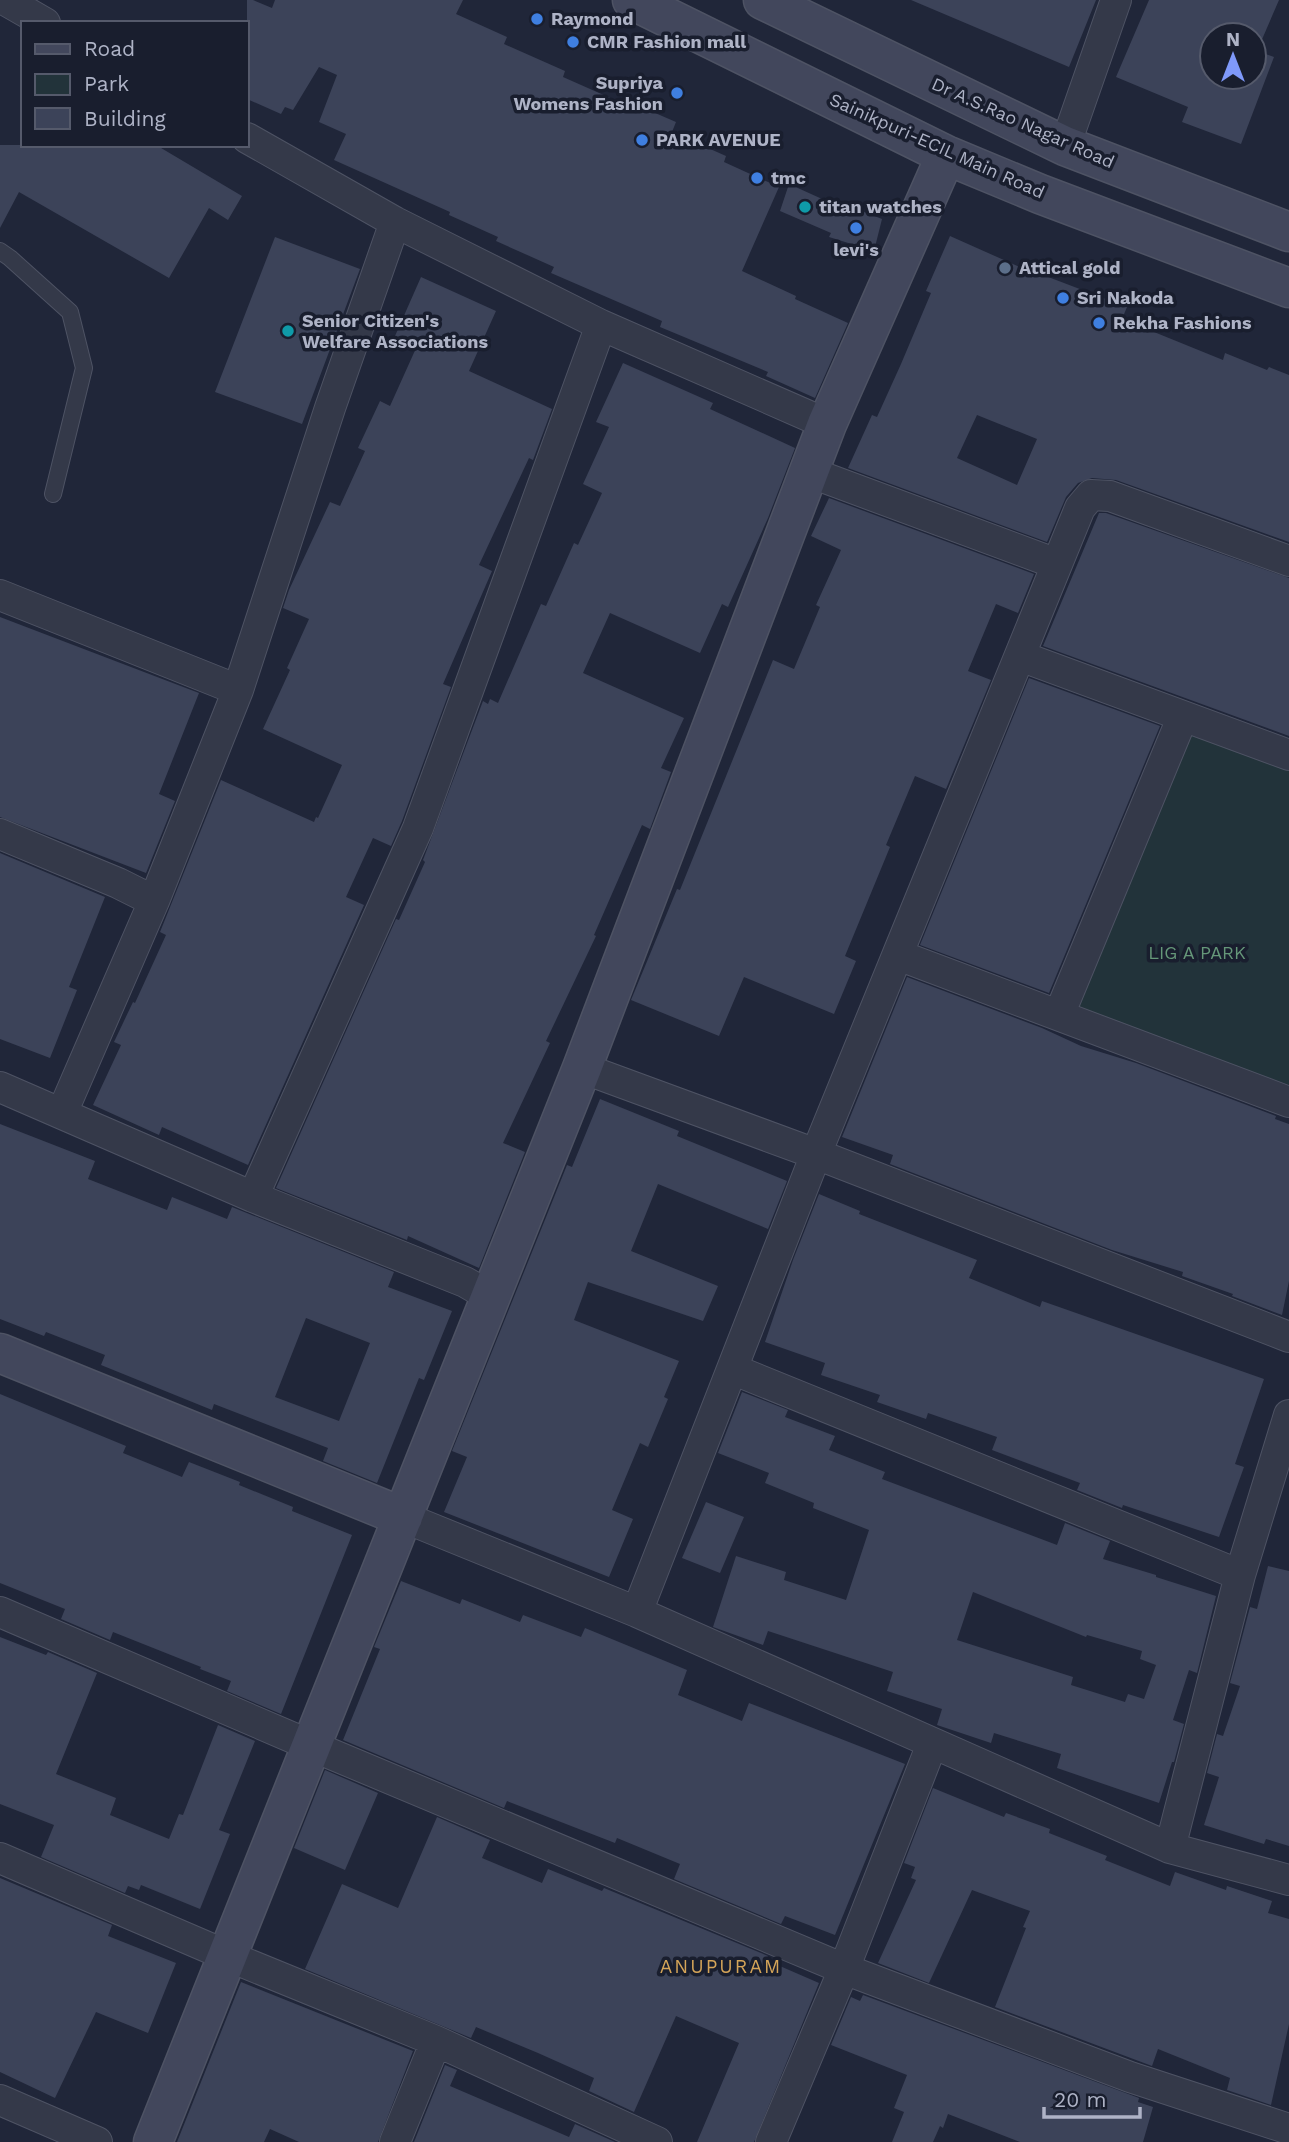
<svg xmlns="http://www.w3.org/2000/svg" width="1289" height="2142" viewBox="0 0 1289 2142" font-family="'Work Sans',sans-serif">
	<rect width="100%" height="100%" fill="#202639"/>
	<path fill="#22333a" d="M1190 730 1289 768V1085L1075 1008Z"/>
	<path fill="#3c4359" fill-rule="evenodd" d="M247 0H253L272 8 275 0H463L456 14 507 37 504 44 565 71 563 77 624 104 625 100 676 122 672 132 726 156 724 162 779 187 742 271 796 296 795 299 848 323 815 398 766 376 768 372 660 327 662 321 551 273 554 267 496 241 498 237 449 215 450 212 334 160 346 134 319 122 337 75 319 67 293 110 285 107 281 114 247 99Z
		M911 0H1096L1069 67Z
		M1149 0H1279L1257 51 1274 57 1241 144 1182 122 1188 107 1116 77ZM1212 35H1254V77H1212Z
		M0 145H156L242 196 228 220 209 208 169 278 19 192 0 228Z
		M789 184 842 208 844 204 882 219 874 251 829 237 831 233 780 211Z
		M950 236 1042 277 1043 275 1127 307 1122 319 1223 360 1225 353 1267 370 1269 367 1289 375V542L1116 480 1092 478 1078 483 1066 497 1047 542 848 468 872 415 877 417 901 364 931 293 926 291ZM977 415 1037 439 1017 485 957 458Z
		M275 237 360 269 302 424 215 392Z
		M421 277 496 311 469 371 552 409 533 460 529 458 479 565 492 571 443 684 451 687 402 821 391 846 373 838 346 897 364 905 248 1165 162 1127 159 1135 93 1105 121 1045 114 1042 133 1002 135 1003 166 935 160 932 221 780 314 822 316 817 318 818 342 765 263 729 290 670 287 668 309 619 283 608 289 590 330 502 340 506 365 451 358 448 380 401 390 406 417 346 395 336Z
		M623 363 713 403 710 409 795 448 768 518 728 607 722 604 700 653 610 613 583 673 684 718 661 768 671 772 650 829 642 825 594 935 596 936 546 1041 550 1043 503 1143 525 1152 479 1268 408 1236 407 1240 276 1188 396 919 399 920 425 862 423 860 483 701 488 704 490 699 498 703 541 604 546 606 574 543 578 545 602 493 583 484 609 427 596 422Z
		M829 498 1034 574 1018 613 996 604 968 671 991 680 946 789 915 776 886 845 890 847 845 956 856 961 834 1014 744 977 719 1036 631 1000 677 889 680 890 773 660 794 669 820 607 816 605 841 550 811 536Z
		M1099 513H1106L1289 578V736L1043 646Z
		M0 617 199 693 159 794 175 801 146 873 0 817Z
		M1029 678 1160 726 1049 993 920 945Z
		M0 853 105 897 69 987 77 990 50 1058 0 1039Z
		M907 977 1042 1028 1081 1046 1136 1063 1276 1116 1275 1119 1289 1124V1281L1282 1315 1232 1296 1233 1294 1182 1276 1183 1272 1112 1250 890 1164 893 1155 842 1137Z
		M600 1099 679 1131 677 1136 787 1181 768 1229 658 1184 631 1251 718 1286 703 1321 588 1282 574 1320 679 1361 664 1397 668 1399 648 1447 640 1443 612 1510 633 1519 609 1577 444 1512 467 1457 452 1451 567 1165 572 1167Z
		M0 1124 95 1161 88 1179 167 1210 172 1197 227 1219 232 1207 394 1272 388 1287 452 1311 424 1380 419 1378 377 1483 323 1461 328 1448 214 1404 212 1410 101 1365 105 1355 46 1332 44 1336 0 1319ZM306 1318 370 1343 339 1421 275 1397Z
		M819 1194 860 1211 859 1214 977 1260 969 1278 1040 1307 1042 1301 1264 1379 1235 1464 1244 1467 1219 1537 1123 1505 1122 1508 1077 1490 1080 1483 992 1450 997 1437 928 1413 926 1419 877 1402 880 1395 821 1375 825 1363 765 1342 793 1260Z
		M742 1392 788 1410 785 1417 835 1436 829 1450 885 1472 882 1479 1057 1545 1065 1523 1110 1541 1103 1559 1156 1575V1577L1216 1596 1197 1673 1189 1670 1173 1720 1184 1724 1174 1762H1172L1159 1803 1057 1768 1061 1754 994 1733 991 1743 937 1725 942 1709 887 1691 893 1672 768 1631 763 1645 713 1627 736 1556 786 1572 784 1580 846 1600 869 1530 813 1508 814 1503 765 1483 769 1473 718 1453ZM973 1592 1086 1637 1087 1635 1142 1651 1140 1659 1156 1665 1144 1699 1128 1694 1125 1702 1071 1685 1073 1677 957 1640Z
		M0 1394 126 1446 123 1453 182 1477 189 1462 240 1482 239 1485 293 1507 292 1511 352 1535 281 1714 227 1691 231 1681 200 1669 201 1667 113 1632 110 1640 61 1619 65 1609 0 1583Z
		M706 1502 744 1517 720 1573 682 1558Z
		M1268 1566 1289 1571V1846L1266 1839 1264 1844 1204 1825 1219 1777 1207 1773 1217 1734 1223 1736 1240 1686 1230 1683 1250 1607 1257 1609Z
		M401 1581 460 1604 462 1599 520 1622 523 1615 581 1637 585 1628 687 1670 678 1695 742 1721 749 1703 905 1764 835 1935 785 1916 781 1924 674 1879 680 1864 617 1838 615 1843 507 1801 504 1808 343 1740 380 1649 374 1647Z
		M0 1637 46 1655 48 1652 97 1673 56 1774 116 1798 110 1815 169 1839 179 1814 183 1815 218 1725 255 1741 219 1830 230 1834 200 1909 141 1885 139 1890 128 1886 125 1893 41 1857 54 1825 0 1804Z
		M325 1770 378 1793 345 1870 294 1848Z
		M933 1788 1004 1817 1006 1813 1050 1829 1049 1833 1107 1856 1105 1860 1170 1886 1175 1872 1226 1890 1227 1886 1272 1901 1268 1913 1289 1919V2024L1271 2105 1227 2090 1230 2078 1158 2049 1152 2066 995 2007 1026 1928 1023 1927 1030 1911 972 1890 929 1983 878 1963 916 1880 911 1878 915 1867 904 1863Z
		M437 1817 490 1840 482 1858 542 1883 548 1869 602 1891 604 1888 768 1956 766 1960 819 1983 754 2142H697L739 2043 676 2016 634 2112 589 2091 594 2078 538 2053 476 2027 471 2038 305 1969 342 1884 398 1908Z
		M0 1878 112 1925 108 1936 176 1963 148 2033 96 2012 55 2098 0 2072Z
		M241 1982 413 2051 378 2142H299L270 2129 264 2142H177Z
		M863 1995 1139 2098 1138 2102 1153 2107 1143 2142H1020L948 2114 943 2128 940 2126 933 2142H892L904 2112 894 2108 907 2075 831 2045 851 1997 860 2001Z
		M445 2065 457 2070 450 2086 569 2137 575 2124 615 2142H414Z"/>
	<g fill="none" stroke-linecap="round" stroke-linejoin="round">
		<g stroke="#4e5364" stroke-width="18">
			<path id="lane" d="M0 251 10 258 70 312 84 368 53 494"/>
		</g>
		<g stroke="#4e5364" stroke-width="32">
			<path id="street" d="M5 0 45 23
				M247 138 395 222 601 325 827 424
				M1065 146 1116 0
				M809 472 1057 564
				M0 595 238 690
				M1020 656 1289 755
				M0 834 118 883 154 901
				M898 955 1289 1102
				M1059 1015 1183 716
				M582 1068 816 1154 1289 1337
				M0 1087 253 1197 465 1282 491 1297
				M62 1113 154 901 238 690 330 408 395 222
				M253 1197 418 828 601 325
				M732 1369 1240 1575
				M403 1517 637 1612 1170 1848 1289 1880
				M0 1612 312 1746 844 1969 1130 2077 1289 2129
				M637 1612 816 1154 1080 508 1091 495 1110 496 1289 561
				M1170 1848 1240 1575 1289 1415
				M0 1858 228 1956 436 2041 657 2142
				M0 2100 97 2142
				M395 2142 436 2041
				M771 2142 844 1969 932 1744"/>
		</g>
		<g stroke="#4e5364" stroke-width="41">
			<path id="secondary" d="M632 0 946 155 1040 194 1289 288
				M763 0 1065 146 1289 232
				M0 1353 403 1517
				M153 2142 582 1068 827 424 946 155"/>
		</g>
		<use href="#lane" stroke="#343949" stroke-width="16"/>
		<use href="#street" stroke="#343949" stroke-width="30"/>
		<use href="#secondary" stroke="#42475c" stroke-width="38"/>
	</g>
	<g fill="#3f7fe0" stroke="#191e2e" stroke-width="2.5">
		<circle cx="537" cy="19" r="7"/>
		<circle cx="573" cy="42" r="7"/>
		<circle cx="677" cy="93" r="7"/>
		<circle cx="642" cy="140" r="7"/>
		<circle cx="757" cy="178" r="7"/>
		<circle cx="856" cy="228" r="7"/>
		<circle cx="1063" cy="298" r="7"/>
		<circle cx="1099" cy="323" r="7"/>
	</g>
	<g fill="#0f9aa8" stroke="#191e2e" stroke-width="2.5">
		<circle cx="805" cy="207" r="7"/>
		<circle cx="288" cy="331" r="7"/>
	</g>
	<circle fill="#5c6f8a" stroke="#191e2e" stroke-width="2.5" cx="1005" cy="268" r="7"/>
	<g text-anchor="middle" stroke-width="7" stroke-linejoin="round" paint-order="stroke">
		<g font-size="18" font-weight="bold" fill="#aeb3c6" stroke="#191e2e" text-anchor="start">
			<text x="551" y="25">Raymond</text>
			<text x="587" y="48">CMR Fashion mall</text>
			<text x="663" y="89" text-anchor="end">Supriya<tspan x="663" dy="21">Womens Fashion</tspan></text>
			<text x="656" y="146">PARK AVENUE</text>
			<text x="771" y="184">tmc</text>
			<text x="819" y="213">titan watches</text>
			<text x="856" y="256" text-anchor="middle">levi's</text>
			<text x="1019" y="274">Attical gold</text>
			<text x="1077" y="304">Sri Nakoda</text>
			<text x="302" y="327">Senior Citizen's<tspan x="302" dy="21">Welfare Associations</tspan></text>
			<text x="1113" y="329">Rekha Fashions</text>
		</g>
		<g font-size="18" fill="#aeb3c6" stroke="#191e2e">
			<text transform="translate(1023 123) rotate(24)" y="6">Dr A.S.Rao Nagar Road</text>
			<text transform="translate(937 146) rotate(24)" y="6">Sainikpuri-ECIL Main Road</text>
		</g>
		<g font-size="18" fill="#659779" stroke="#191e2e">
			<text x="1197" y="959">LIG A PARK</text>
		</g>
		<g font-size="19" letter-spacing="2" fill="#d5a559" stroke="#191e2e">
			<text x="721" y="1973">ANUPURAM</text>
		</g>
	</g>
	<rect x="21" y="21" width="228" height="126" fill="#191e2e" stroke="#555a6b" stroke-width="2"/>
	<rect x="35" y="44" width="35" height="10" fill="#42475c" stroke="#555a6b" stroke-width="2"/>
	<text x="84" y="56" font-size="21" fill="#aeb3c6">Road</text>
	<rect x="35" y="74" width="35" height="21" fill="#22333a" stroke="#555a6b" stroke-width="2"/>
	<text x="84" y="91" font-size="21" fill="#aeb3c6">Park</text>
	<rect x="35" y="108" width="35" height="21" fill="#3c4359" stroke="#555a6b" stroke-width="2"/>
	<text x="84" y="126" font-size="21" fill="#aeb3c6">Building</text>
	<g transform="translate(1233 56)"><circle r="33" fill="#191e2e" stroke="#555a6b" stroke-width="2"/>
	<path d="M0-5L12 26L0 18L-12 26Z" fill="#7f99fa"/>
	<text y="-10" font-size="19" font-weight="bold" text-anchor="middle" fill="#aeb3c6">N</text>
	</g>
	<path d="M1044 2107v10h96v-10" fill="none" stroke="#aeb3c6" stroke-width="3.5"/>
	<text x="1054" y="2107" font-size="21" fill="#aeb3c6" stroke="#191e2e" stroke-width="5" paint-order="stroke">20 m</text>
</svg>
